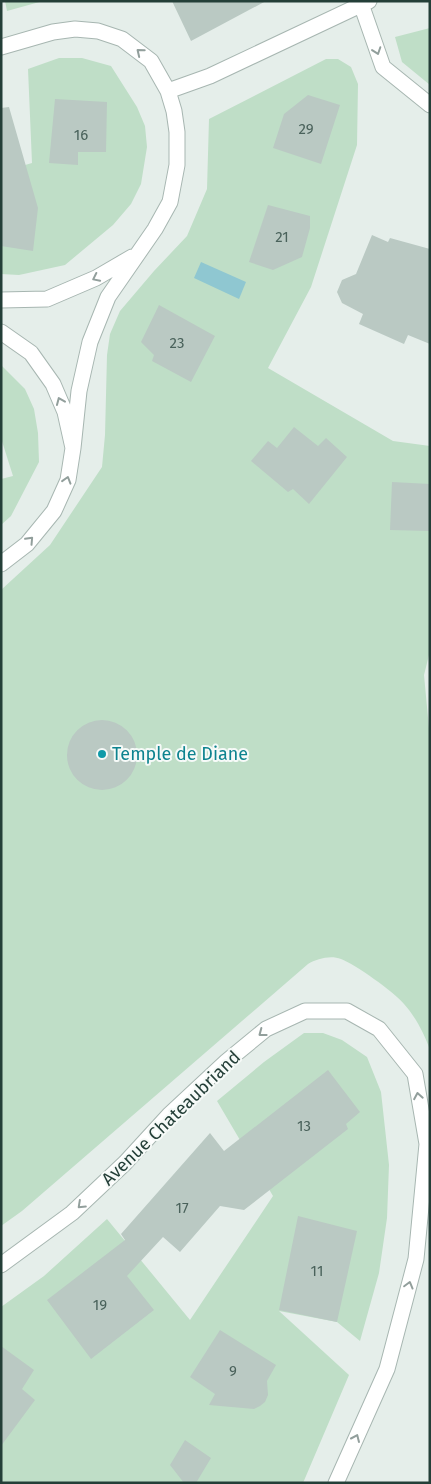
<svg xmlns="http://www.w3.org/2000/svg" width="431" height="1484" viewBox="0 0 431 1484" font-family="'Fira Sans',sans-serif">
	<rect width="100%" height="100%" fill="#e5eeea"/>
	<path fill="#bfdec7" d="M5 1H43L7 11Z
		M430 28V85L402 62 395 37Z
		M59 58H82L111 66 137 107 145 126 147 147 141 184 131 204 113 225 65 265 19 275 1 274V172L32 163 28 69Z
		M326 59H338L351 67 358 84 357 145 311 287 268 368 393 441 430 446V651L424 675 430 739V1050C425 1035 415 1016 404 1004 394 992 355 964 341 959 330 955 317 959 308 964L22 1211 1 1226V590L50 545 102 467 105 435 107 355 110 334 120 311 154 271 187 236 207 189 209 119Z
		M1 365 25 389 34 409 38 433 39 462 11 516 1 525V479L13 476 1 438Z
		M304 1033H323L342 1040 367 1057 381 1092 389 1165 387 1218 379 1273 360 1341 337 1322 279 1311 349 1375 303 1483H1V1307L44 1276 107 1219 190 1320 273 1196 217 1101 264 1062Z"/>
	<path fill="#8fc7d1" d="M201 262 246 282 239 299 194 278Z"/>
	<path fill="#bac9c3" d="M172 1H266L191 41Z
		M308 95 340 105 321 164 273 148 284 114Z
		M55 99 107 102 106 152H78V165L49 163Z
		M9 107 38 208 33 251 1 246V108Z
		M268 205 310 216V228L302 257 273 270 249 262Z
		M372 235 388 242 390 238 430 249V344L408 335 404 344 359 324 363 314 342 303 337 292 342 280 356 274Z
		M159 305 215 336 191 382 152 361 154 355 141 342Z
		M294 427 318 446 326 438 347 457 309 504 293 489 288 492 251 461 268 441 277 448Z
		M392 482 430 484V531L390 530Z
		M67 755a35 35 0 1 1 70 0a35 35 0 1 1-70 0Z
		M328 1070 360 1112 346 1124 348 1129 244 1210 220 1206 180 1252 163 1237 127 1276 154 1310 91 1359 47 1300 125 1240 121 1234 210 1133 224 1151Z
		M298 1216 357 1231 337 1322 279 1310Z
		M220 1330 276 1365 267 1381 268 1395 265 1402 260 1406 254 1409 209 1405 215 1394 190 1377Z
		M1 1346 34 1370 22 1389 35 1400 1 1446Z
		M185 1440 211 1458 196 1483H184L170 1465Z"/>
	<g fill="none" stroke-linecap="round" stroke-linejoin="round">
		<g stroke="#a7b6b1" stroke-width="17">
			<path id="lane" d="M360 1 383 67 430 105"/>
		</g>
		<g stroke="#a7b6b1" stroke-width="17">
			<path id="street" d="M1 47 53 32 75 29 98 31 122 39 151 61 168 91 174 111 177 132V165L170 202 155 229 108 297 90 342 79 391 73 448
				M168 91 210 76 369 1
				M1 300 47 299 96 278 132 257
				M1 332 31 353 53 384 65 412 73 448 68 480 54 511 27 544 1 564
				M1 1265 72 1213 125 1163 169 1115 227 1061 266 1029 305 1011H347L379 1029 415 1074 427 1144 416 1259 387 1369 336 1483"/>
		</g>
		<use href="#lane" stroke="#fff" stroke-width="15"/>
		<use href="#street" stroke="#fff" stroke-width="15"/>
	</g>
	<defs><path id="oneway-chevron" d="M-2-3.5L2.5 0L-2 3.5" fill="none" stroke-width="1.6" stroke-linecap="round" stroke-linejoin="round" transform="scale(1.25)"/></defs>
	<g stroke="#929f9c">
		<use href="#oneway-chevron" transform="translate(377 51) rotate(71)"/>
		<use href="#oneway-chevron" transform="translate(140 52) rotate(-141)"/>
		<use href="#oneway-chevron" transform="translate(96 278) rotate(154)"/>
		<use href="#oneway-chevron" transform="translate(60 401) rotate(-113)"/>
		<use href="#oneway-chevron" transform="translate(67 480) rotate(-73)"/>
		<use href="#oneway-chevron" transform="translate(30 540) rotate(-47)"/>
		<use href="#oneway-chevron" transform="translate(262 1033) rotate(143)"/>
		<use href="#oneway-chevron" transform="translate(418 1096) rotate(-100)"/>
		<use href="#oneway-chevron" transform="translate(81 1205) rotate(137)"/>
		<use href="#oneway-chevron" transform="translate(409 1285) rotate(-75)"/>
		<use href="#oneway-chevron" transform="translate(356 1438) rotate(-66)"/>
	</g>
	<circle fill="#0f9aa8" stroke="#f6faf8" stroke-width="2" cx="102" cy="754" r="5"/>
	<g text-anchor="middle" stroke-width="4" stroke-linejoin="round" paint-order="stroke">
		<g font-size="15" fill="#4a625b">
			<text x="306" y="134">29</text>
			<text x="81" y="140">16</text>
			<text x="282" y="242">21</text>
			<text x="177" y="348">23</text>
			<text x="304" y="1131">13</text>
			<text x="182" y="1213">17</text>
			<text x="317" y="1276">11</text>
			<text x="100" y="1310">19</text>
			<text x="233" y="1376">9</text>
		</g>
		<g font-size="18" fill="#0d838f" stroke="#f6faf8" text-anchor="start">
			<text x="112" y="760">Temple de Diane</text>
		</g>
		<g font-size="18" fill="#243f38" stroke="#f6faf8">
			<text transform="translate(171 1118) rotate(-44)" y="6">Avenue Chateaubriand</text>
		</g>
	</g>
	<rect width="431" height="1484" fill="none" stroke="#243f38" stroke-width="5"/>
</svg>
